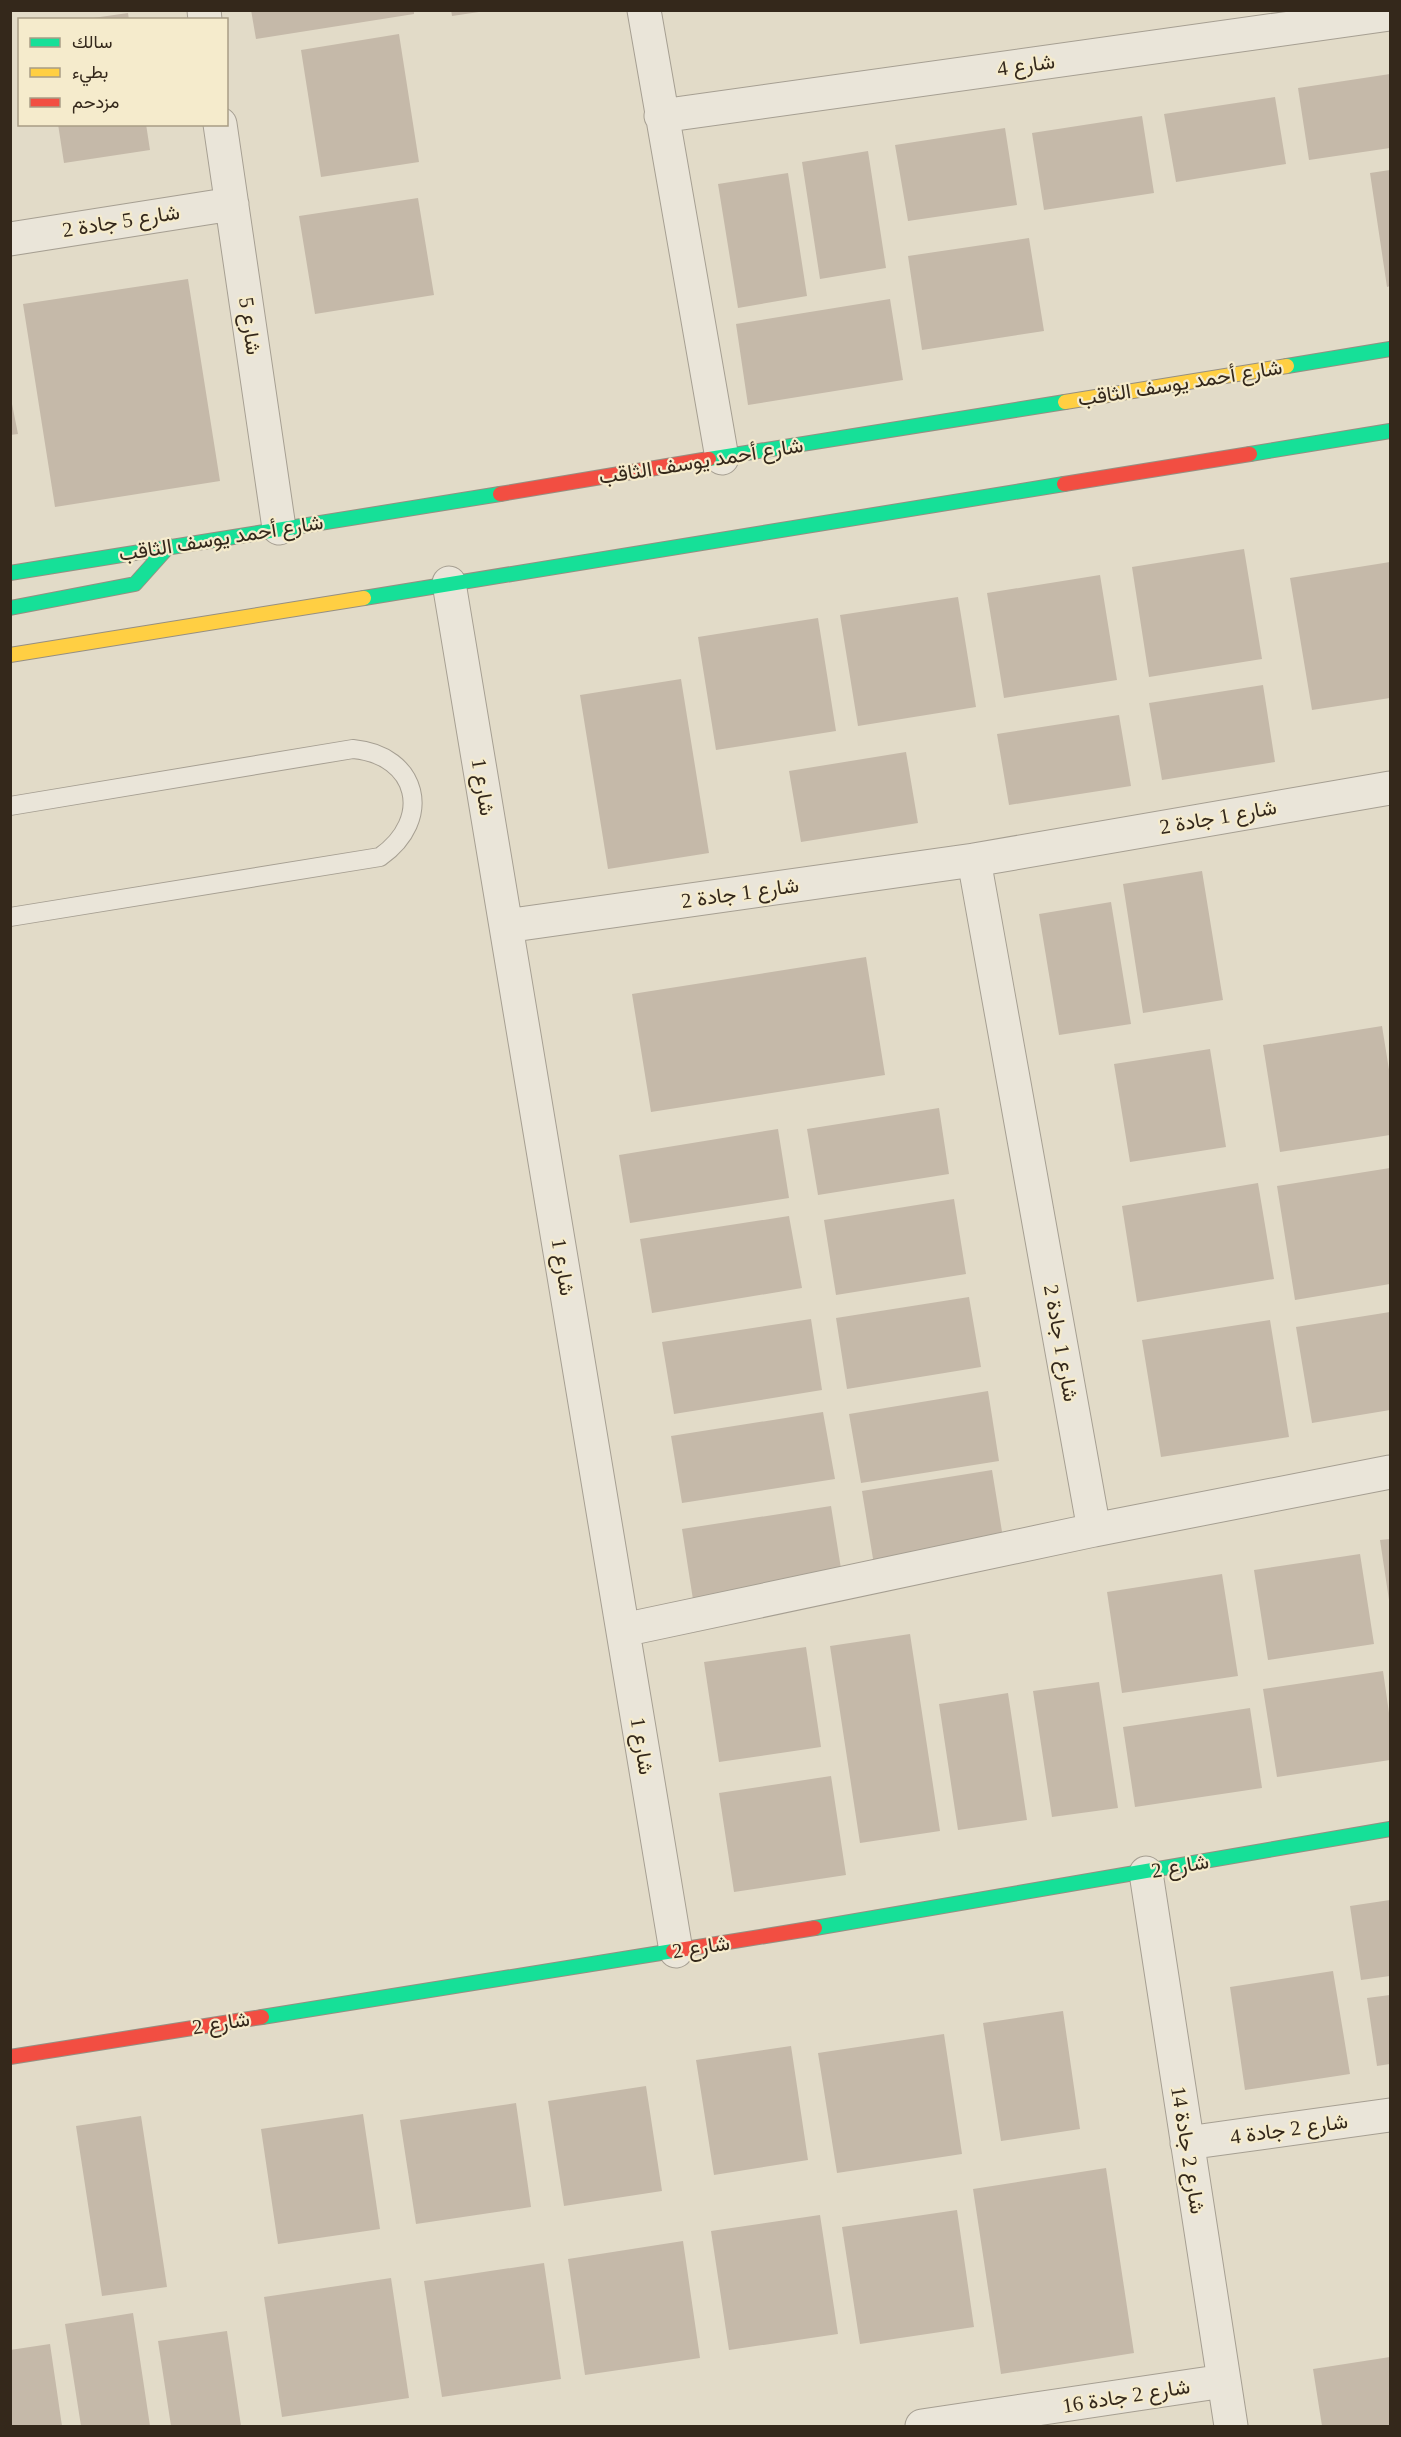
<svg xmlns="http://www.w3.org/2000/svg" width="1401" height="2437" viewBox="0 0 1401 2437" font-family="'Times New Roman',Vazirmatn,serif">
	<rect width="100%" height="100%" fill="#e2dbc8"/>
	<path fill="#c5b9a9" d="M251 10H414V14L256 39Z
		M451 10H479V12L452 16Z
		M128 13 129 20H93V18Z
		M399 34 419 162 321 177 301 50Z
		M1390 74V148L1309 160 1298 88Z
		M1275 97 1286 164 1176 182 1164 114Z
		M1142 116 1154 193 1044 210 1032 133Z
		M58 124H146L150 150 64 163Z
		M1005 128 1017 205 908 221 895 145Z
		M868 151 886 268 820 279 802 162Z
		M1390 170V286L1387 287 1370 173Z
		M788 173 807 296 738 308 718 184Z
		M418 198 434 295 315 314 299 216Z
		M1029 238 1044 331 922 350 908 256Z
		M188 279 220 481 55 507 23 304Z
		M890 299 903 380 748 405 736 324Z
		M10 394 18 434 10 435Z
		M1244 549 1262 659 1149 677 1132 567Z
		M1390 562V698L1312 710 1290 578Z
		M1100 575 1117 680 1004 698 987 593Z
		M958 597 976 707 858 726 840 615Z
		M818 618 836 731 716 750 698 637Z
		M681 679 709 853 608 869 580 695Z
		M1263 685 1275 762 1162 780 1149 703Z
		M1119 715 1131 786 1009 805 997 734Z
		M906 752 918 823 801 842 789 771Z
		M1202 871 1223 1000 1143 1013 1123 884Z
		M1111 902 1131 1024 1059 1035 1039 914Z
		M866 957 885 1075 651 1112 632 994Z
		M1382 1026 1390 1076V1135L1280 1152 1263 1045Z
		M1210 1049 1226 1147 1130 1162 1114 1064Z
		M939 1108 949 1174 818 1195 807 1129Z
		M778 1129 789 1198 630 1223 619 1155Z
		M1390 1168V1284L1295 1300 1277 1186Z
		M1258 1183 1274 1279 1137 1302 1122 1206Z
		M954 1199 966 1274 836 1295 824 1220Z
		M789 1216 802 1288 652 1313 640 1239Z
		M969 1297 981 1367 847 1389 836 1318Z
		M1390 1312V1410L1312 1423 1296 1327Z
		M811 1319 822 1390 674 1414 662 1342Z
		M1270 1320 1289 1437 1161 1457 1142 1340Z
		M988 1391 999 1461 861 1483 849 1414Z
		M823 1412 835 1479 682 1503 671 1436Z
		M992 1470 1004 1544 874 1565 862 1491Z
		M831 1506 843 1581 694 1606 682 1529Z
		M1390 1539V1600H1389L1380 1540Z
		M1360 1554 1374 1644 1268 1660 1254 1570Z
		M1222 1574 1238 1676 1122 1693 1107 1592Z
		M910 1634 940 1831 860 1843 830 1646Z
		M806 1647 821 1747 719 1762 704 1662Z
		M1383 1671 1390 1720V1760L1277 1777 1263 1689Z
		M1099 1682 1118 1808 1052 1817 1033 1691Z
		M1008 1693 1027 1820 958 1830 939 1704Z
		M1250 1708 1262 1788 1135 1807 1123 1727Z
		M831 1776 846 1875 734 1892 719 1793Z
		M1390 1900V1976L1361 1980 1350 1906Z
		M1333 1971 1350 2074 1245 2090 1230 1987Z
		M1390 1995V2064L1377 2066 1367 1998Z
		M1063 2011 1080 2129 1001 2141 983 2023Z
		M944 2034 962 2154 837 2173 818 2053Z
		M791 2046 808 2160 714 2175 696 2060Z
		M646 2086 662 2191 564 2206 548 2101Z
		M516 2103 531 2207 416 2224 400 2120Z
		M363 2114 380 2229 278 2244 261 2129Z
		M141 2116 167 2287 102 2296 76 2126Z
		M1106 2168 1134 2353 1001 2374 973 2189Z
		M957 2210 974 2327 860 2344 842 2227Z
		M820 2215 838 2334 729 2350 711 2231Z
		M683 2241 700 2358 585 2375 568 2259Z
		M544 2263 561 2379 442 2397 424 2281Z
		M391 2278 409 2398 282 2417 264 2297Z
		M133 2313 150 2426H81L65 2324Z
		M227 2331 241 2426H171L158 2341Z
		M50 2344 62 2426H10V2350Z
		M1390 2357V2426H1322L1313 2369Z"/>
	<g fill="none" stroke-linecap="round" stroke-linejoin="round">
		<g stroke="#a69f92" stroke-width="20">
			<path id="lane" d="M10 806 353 749C418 755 434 819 380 857L10 917"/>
		</g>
		<g stroke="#a69f92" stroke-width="35">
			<path id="street" d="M204 10 205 20
				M644 10 722 458
				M661 116 1390 14
				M220 124 279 528
				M10 239 232 204
				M449 583 676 1951
				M974 860 1094 1530 1390 1472
				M506 926 974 860 1390 788
				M623 1630 1094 1530
				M1146 1873 1231 2426
				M1187 2143 1390 2115
				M922 2426 1224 2381"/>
		</g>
		<g stroke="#968f82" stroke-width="16">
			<path id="fast" d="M1287 366 1390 349
				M1250 454 1390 431
				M709 459 1065 402
				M10 573 500 494
				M364 598 1064 484
				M10 608 135 584 169 546
				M815 1928 1390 1829
				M262 2017 673 1951"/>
		</g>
		<g stroke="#968f82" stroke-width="16">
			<path id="slow" d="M1065 402 1287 366
				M10 655 364 598"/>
		</g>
		<g stroke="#968f82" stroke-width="16">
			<path id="jam" d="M1064 484 1250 454
				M500 494 709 459
				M673 1951 815 1928
				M10 2057 262 2017"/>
		</g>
		<use href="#lane" stroke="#eae5d9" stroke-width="18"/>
		<use href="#street" stroke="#eae5d9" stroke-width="33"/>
		<use href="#fast" stroke="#16e098" stroke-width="14"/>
		<use href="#slow" stroke="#ffcf43" stroke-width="14"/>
		<use href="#jam" stroke="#f24e42" stroke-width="14"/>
	</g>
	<g text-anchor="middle" stroke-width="4.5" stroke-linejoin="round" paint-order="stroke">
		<g font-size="21" fill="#34281b" stroke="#f5ebcc">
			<text transform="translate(1026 65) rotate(-8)" y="7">شارع 4</text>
			<text transform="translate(121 221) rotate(-9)" y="7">شارع 5 جادة 2</text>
			<text transform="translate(250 326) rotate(82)" y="7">شارع 5</text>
			<text transform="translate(1180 383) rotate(-9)" y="7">شارع أحمد يوسف الثاقب</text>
			<text transform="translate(701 461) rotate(-9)" y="7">شارع أحمد يوسف الثاقب</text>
			<text transform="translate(221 538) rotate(-9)" y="7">شارع أحمد يوسف الثاقب</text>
			<text transform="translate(483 787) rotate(81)" y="7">شارع 1</text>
			<text transform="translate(1218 817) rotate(-10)" y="7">شارع 1 جادة 2</text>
			<text transform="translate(740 893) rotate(-8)" y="7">شارع 1 جادة 2</text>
			<text transform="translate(563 1267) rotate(81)" y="7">شارع 1</text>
			<text transform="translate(1061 1343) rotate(80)" y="7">شارع 1 جادة 2</text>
			<text transform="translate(642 1746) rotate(81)" y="7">شارع 1</text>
			<text transform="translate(1180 1866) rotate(-10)" y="7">شارع 2</text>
			<text transform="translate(701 1947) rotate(-9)" y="7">شارع 2</text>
			<text transform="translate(221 2023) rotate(-9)" y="7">شارع 2</text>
			<text transform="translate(1289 2129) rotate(-8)" y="7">شارع 2 جادة 4</text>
			<text transform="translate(1188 2150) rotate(81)" y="7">شارع 2 جادة 14</text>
			<text transform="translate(1126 2396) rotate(-9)" y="7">شارع 2 جادة 16</text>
		</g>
	</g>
	<rect width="1401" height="2437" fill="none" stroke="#34281b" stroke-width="24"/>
	<rect x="18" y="18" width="210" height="108" fill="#f5ebcc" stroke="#a89d85" stroke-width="1.5"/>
	<rect x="30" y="38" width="30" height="9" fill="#16e098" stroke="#a89d85" stroke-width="1.5"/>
	<text x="72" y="48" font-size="18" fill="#34281b">سالك</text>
	<rect x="30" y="68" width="30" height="9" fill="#ffcf43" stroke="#a89d85" stroke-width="1.5"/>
	<text x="72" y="78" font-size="18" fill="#34281b">بطيء</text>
	<rect x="30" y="98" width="30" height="9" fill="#f24e42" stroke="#a89d85" stroke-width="1.5"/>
	<text x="72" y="108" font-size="18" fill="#34281b">مزدحم</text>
</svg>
